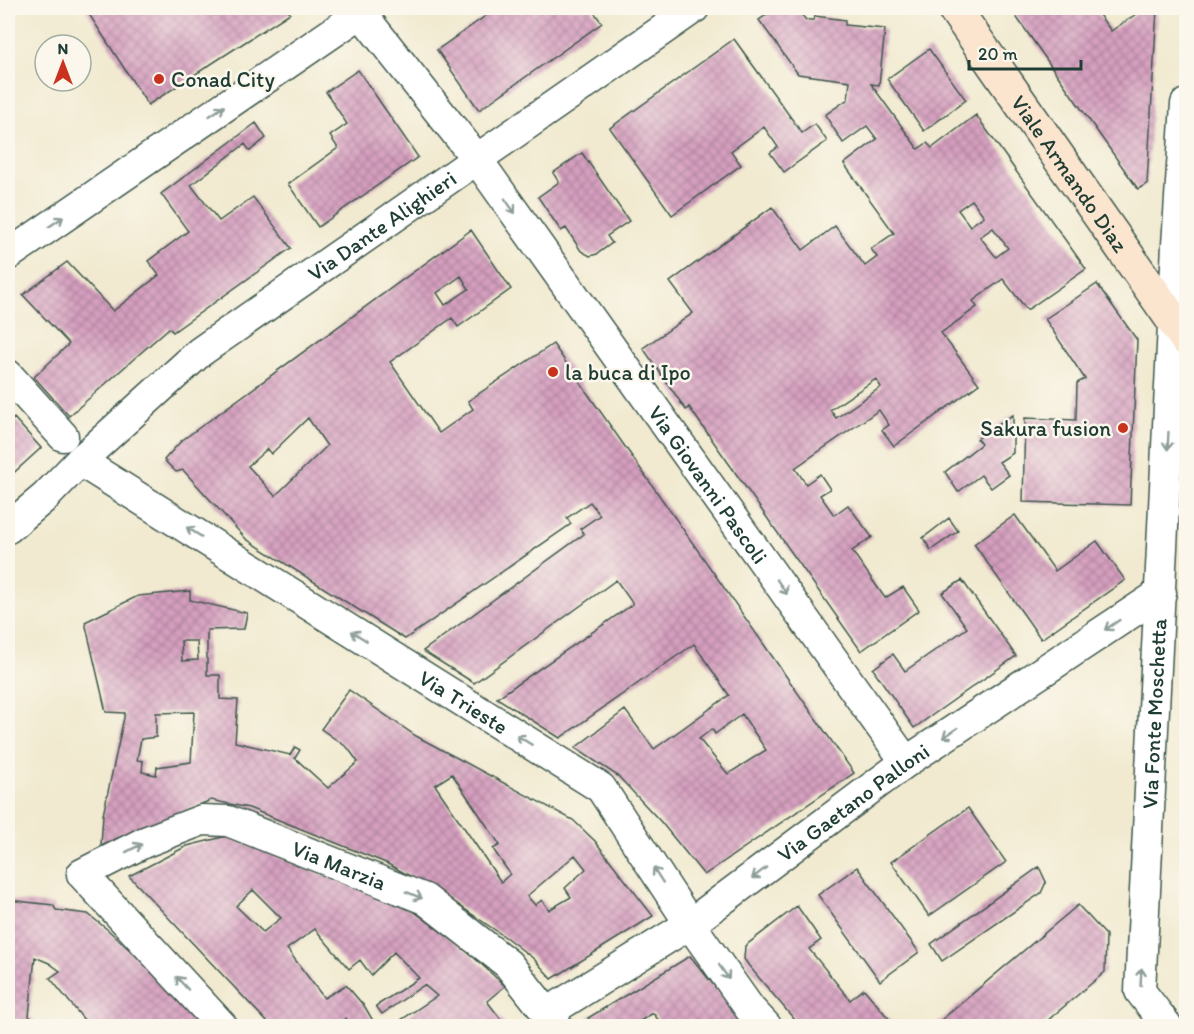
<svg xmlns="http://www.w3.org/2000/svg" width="1194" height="1034" viewBox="0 0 1194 1034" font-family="Itim,sans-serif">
	<defs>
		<pattern id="building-cross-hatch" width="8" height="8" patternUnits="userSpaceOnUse" patternTransform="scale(1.5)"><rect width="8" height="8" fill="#d69fbf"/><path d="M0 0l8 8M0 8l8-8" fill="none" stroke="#ad839c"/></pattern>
	</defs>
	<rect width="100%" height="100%" fill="#fbf7ec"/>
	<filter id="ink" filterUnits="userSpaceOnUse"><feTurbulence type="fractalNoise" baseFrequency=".0167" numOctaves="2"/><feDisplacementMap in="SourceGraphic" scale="12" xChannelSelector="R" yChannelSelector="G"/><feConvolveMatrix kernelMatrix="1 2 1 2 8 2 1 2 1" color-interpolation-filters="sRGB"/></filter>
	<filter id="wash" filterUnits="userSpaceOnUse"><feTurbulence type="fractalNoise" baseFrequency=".008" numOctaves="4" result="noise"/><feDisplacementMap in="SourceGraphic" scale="24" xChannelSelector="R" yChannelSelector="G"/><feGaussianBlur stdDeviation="1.35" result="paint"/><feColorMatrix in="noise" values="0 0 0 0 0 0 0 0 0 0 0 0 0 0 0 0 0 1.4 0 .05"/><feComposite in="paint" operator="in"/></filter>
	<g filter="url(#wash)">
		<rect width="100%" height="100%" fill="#f1ead0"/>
		<g id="blocks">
			<path fill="url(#building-cross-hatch)" fill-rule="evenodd" d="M85 8H286L290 13 148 105Z
				M497 8H591L602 23 479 110 437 50Z
				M777 8H796L806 20H814L815 16 845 20V25L885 29 879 85 871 84 918 149 927 143 932 148 976 115 1086 269 1027 310 1003 279 973 301 977 307 941 333 979 384 894 446 882 430 889 425 879 410 795 468 806 484 820 474 830 489 820 495 834 515 848 505 872 537 852 551 885 598 903 587 919 610 861 651 689 407 686 410 643 348 693 313 670 282 772 207 803 250 835 226 865 266 877 257 871 249 894 233 844 164 877 139 867 126 843 143 825 115 848 99 850 81 798 74 759 20ZM972 200 984 216 970 226 958 210ZM993 228 1008 248 996 257 980 237ZM876 379 881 387 836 418 830 410Z
				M1010 8H1094L1111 31 1139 12 1137 8H1157L1147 184 1138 189Z
				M734 39 802 133 815 124 827 141 784 172 770 153 778 147 764 127 731 151 741 165 672 215 610 128Z
				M929 49 966 100 924 131 887 79Z
				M358 70 418 157 318 227 288 184 338 148 330 136 347 124 326 92Z
				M256 123 266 138 250 151 245 144 191 185 219 221 253 197 291 248 173 332 169 328 69 416 34 377 69 344 23 295 67 262 113 311 159 275 148 261 188 231 161 194Z
				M582 153 629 221 607 236 612 243 597 254 590 256 581 251 566 228 561 231 538 197 559 182 553 173Z
				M471 230 511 289 458 327 452 318 390 362 439 433 473 409 468 401 553 344 854 773 704 875 661 822 618 776 575 748 625 710 654 749 729 695 694 644 560 738 497 698 633 604 616 580 474 683 423 651 584 534 580 529 600 515 590 502 567 518 571 524 405 639 246 539 183 470 176 472 164 460 181 441ZM461 276 469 289 445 305 437 293ZM308 418 327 446 275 496 248 466 267 449 271 454ZM742 714 766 750 728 774 699 739 712 729 715 734Z
				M1097 284 1137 340 1130 505 1023 502 1025 418 1076 420 1077 383 1085 379 1045 319Z
				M1013 415V453L999 462 1009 475 991 488 981 475 958 492 945 472 981 444 977 439Z
				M14 418 41 448 8 478V422L9 423Z
				M1015 515 1055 571 1097 541 1125 580 1041 639 974 544Z
				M949 518 958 531 931 550 923 538Z
				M962 580 1016 656 914 728 873 669 893 654 905 671 967 628 942 593Z
				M190 591V600L247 613 244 629 207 630V675H220V699L238 700 235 742 290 755 295 747 300 750 295 758 328 788 358 762 348 748 321 729 349 690 416 736 573 820 595 841 653 916 552 979 534 959 508 939 441 893 386 863 249 808 211 800 101 845 103 815 125 713 106 712 85 622 138 596ZM181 641H197L198 660 182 661ZM194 712 191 762 157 767 156 775 142 772 143 761 137 760 141 739 156 737V713ZM452 774 500 845 493 849 510 874 501 882 435 785ZM575 855 586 869 565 888 571 897 549 910 542 900 535 905 527 896Z
				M968 808 1006 862 929 916 891 862Z
				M227 836 412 910 468 952 505 986 487 1001 506 1026H392L437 996 424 985 382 1014 376 1006 419 978 394 952 371 975 360 960 349 969 315 929 287 949 324 998 346 985 365 1007 376 1026H351L346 1018 334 1026H271L129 876 187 846ZM253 890 281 918 263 932 236 906Z
				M857 867 919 952 880 981 818 895Z
				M1039 867 1046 882 1041 893 942 961 931 944Z
				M8 900 53 905 56 910 88 914 108 930 170 987 209 1026H89L50 978 60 971 49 963 35 957 29 1016 40 1026H8Z
				M1078 905 1106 935 1105 972 1041 1026H934Z
				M797 906 821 940 809 949 850 1000 864 989 895 1026H800L749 966 744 959 745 946Z
				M690 956 747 1026H663L653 1013 640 1021 644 1026H594L588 1018Z"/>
		</g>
	</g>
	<g filter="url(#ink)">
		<use href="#blocks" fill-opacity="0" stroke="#3e574b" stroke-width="1.5"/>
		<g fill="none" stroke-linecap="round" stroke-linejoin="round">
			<g stroke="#3e574b" stroke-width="33">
				<g id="street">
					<path id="s1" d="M357 8 476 158 906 762"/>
					<path d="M8 255 361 13"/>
					<path d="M8 375 63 436"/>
					<path id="s2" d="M80 461 601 788 690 924 750 1009 766 1026"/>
					<path id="s3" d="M8 528 45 497 80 461 200 352 694 8"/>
					<path id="s4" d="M547 1013 690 924 906 762 1161 593"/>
					<path id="s5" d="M222 1026 82 874 145 842 202 820 228 821 425 899 508 964 557 1026"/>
					<path id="s6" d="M1167 1026 1140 991 1177 245 1186 104"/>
				</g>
			</g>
			<g stroke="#3e574b" stroke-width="36">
				<g id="secondary">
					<path id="s7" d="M954 8 1186 339"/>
				</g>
			</g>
			<use href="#street" stroke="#fff" stroke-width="30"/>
			<use href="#secondary" stroke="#fbe5cf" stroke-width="33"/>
		</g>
		<defs><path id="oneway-shaft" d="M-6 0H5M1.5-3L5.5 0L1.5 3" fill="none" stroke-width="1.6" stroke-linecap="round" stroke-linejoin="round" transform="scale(1.5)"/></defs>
		<g stroke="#8f9e9a">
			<use href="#oneway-shaft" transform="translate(217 111) rotate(-34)"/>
			<use href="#oneway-shaft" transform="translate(510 206) rotate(55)"/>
			<use href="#oneway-shaft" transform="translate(56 222) rotate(-34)"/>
			<use href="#oneway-shaft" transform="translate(1168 441) rotate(93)"/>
			<use href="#oneway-shaft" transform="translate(194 532) rotate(-148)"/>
			<use href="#oneway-shaft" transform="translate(782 587) rotate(55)"/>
			<use href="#oneway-shaft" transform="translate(1112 625) rotate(146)"/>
			<use href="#oneway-shaft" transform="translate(359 636) rotate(-148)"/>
			<use href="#oneway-shaft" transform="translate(950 733) rotate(146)"/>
			<use href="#oneway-shaft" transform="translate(524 740) rotate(-148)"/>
			<use href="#oneway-shaft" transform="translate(134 848) rotate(-27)"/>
			<use href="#oneway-shaft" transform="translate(759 873) rotate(143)"/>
			<use href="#oneway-shaft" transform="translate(658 875) rotate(-123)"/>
			<use href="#oneway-shaft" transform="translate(414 895) rotate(22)"/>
			<use href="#oneway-shaft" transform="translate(724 972) rotate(55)"/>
			<use href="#oneway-shaft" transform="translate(1141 977) rotate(-87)"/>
			<use href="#oneway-shaft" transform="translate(182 983) rotate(-133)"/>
		</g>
	</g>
	<g fill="#c8321e" stroke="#fbf7ec" stroke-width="2">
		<circle cx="159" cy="79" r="6"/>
		<circle cx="553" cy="372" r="6"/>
		<circle cx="1123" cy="428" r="6"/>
	</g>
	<g text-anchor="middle" stroke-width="5" stroke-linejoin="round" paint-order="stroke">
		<g font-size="22" fill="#1f3d34" stroke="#fbf7ec" text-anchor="start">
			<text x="171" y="87">Conad City</text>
			<text x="565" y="380">la buca di Ipo</text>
			<text x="1111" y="436" text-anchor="end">Sakura fusion</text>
		</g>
		<g font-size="22" fill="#1f3d34" stroke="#fbf7ec">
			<text dy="8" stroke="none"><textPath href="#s7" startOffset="202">Viale Armando Diaz</textPath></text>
			<text dy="8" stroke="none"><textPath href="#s3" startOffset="482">Via Dante Alighieri</textPath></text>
			<text dy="8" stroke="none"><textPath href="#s1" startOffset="592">Via Giovanni Pascoli</textPath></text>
			<text dy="8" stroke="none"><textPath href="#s2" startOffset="453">Via Trieste</textPath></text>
			<text dy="8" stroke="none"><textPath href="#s6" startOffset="322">Via Fonte Moschetta</textPath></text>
			<text dy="8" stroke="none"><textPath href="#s4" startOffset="372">Via Gaetano Palloni</textPath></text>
			<text dy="8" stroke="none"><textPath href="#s5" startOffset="484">Via Marzia</textPath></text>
		</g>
	</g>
	<rect width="1194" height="1034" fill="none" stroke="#fbf7ec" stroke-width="30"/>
	<g transform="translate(63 63)"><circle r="28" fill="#fbf7ec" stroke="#a3ada2" stroke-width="1.5"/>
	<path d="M0-4.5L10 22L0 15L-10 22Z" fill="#c8321e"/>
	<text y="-9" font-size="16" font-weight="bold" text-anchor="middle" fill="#1f3d34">N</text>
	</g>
	<path d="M969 60v9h112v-9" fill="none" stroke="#1f3d34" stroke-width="3"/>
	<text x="978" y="60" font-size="18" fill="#1f3d34" stroke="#fbf7ec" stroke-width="4.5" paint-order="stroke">20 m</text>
</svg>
